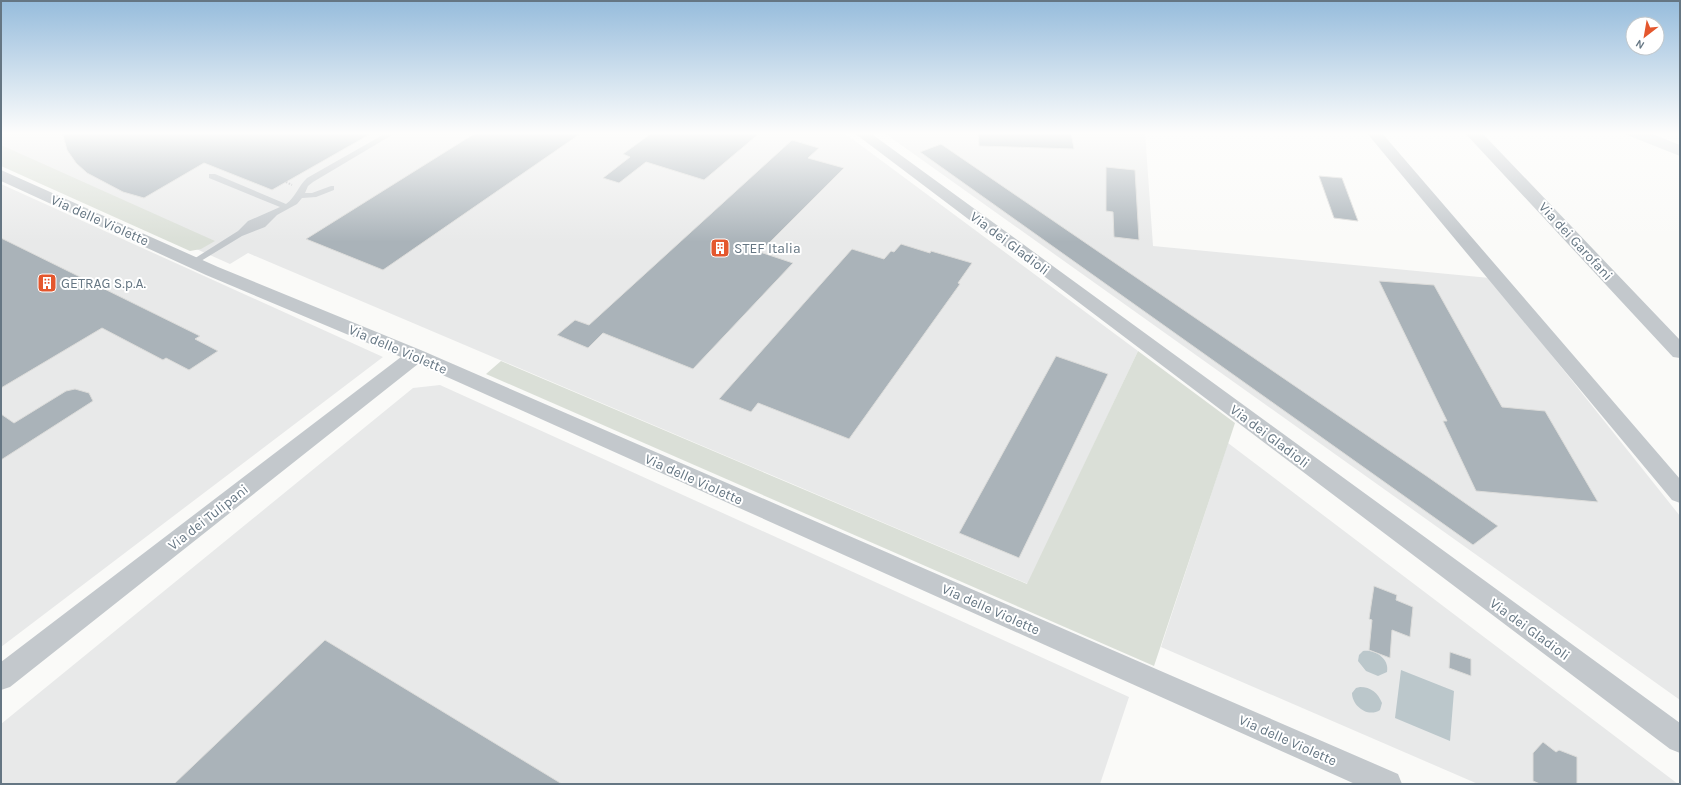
<svg xmlns="http://www.w3.org/2000/svg" width="1681" height="785" viewBox="0 0 1681 785" font-family="Karla,sans-serif">
	<rect width="100%" height="100%" fill="#fafaf8"/>
	<path fill="#e8e9e9" d="M1 132H843L1138 351 1028 584 248 253 230 264 1 162Z
		M883 132H1145L1153 246 1490 278 1680 516V700Z
		M1 184 383 357 1 647Z
		M440 385 1129 697 1100 784H1V724L413 388Z
		M1228 443 1484 637 1678 784H1478L1161 647Z"/>
	<path fill="#dadfd7" d="M1 145 215 241 201 249 190 251 1 166Z
		M1138 351 1235 423 1154 666 486 374 501 361 1027 584Z"/>
	<path fill="#bbc7cb" d="M1363 651C1375 649 1390 659 1387 672L1378 676 1366 671 1358 661 1359 655Z
		M1401 670 1454 691 1450 741 1395 718Z
		M1360 687C1371 687 1378 693 1382 703L1380 710C1368 718 1352 706 1352 693L1356 688Z"/>
	<path fill="#aab3b9" stroke="#dcdcda" d="M62 132H374L272 190 204 163 144 198 123 192 87 173 76 163 67 150Z
		M477 132H583L383 270 306 239Z
		M653 132H761L704 180 646 162 619 183 603 178 630 157 623 154Z
		M978 132H1071L1074 149 979 146Z
		M792 140 819 148 808 158 844 168 760 252 793 263 693 369 603 333 588 348 557 335 575 320 589 325Z
		M941 144 1428 477 1498 526 1473 545 920 152Z
		M1106 167 1135 170 1139 240 1114 237 1113 212 1106 211Z
		M1319 176 1342 178 1358 221 1334 218Z
		M1 238 200 336 195 339 218 351 189 370 166 358 163 360 102 328 1 388Z
		M901 244 930 253 931 251 972 263 958 283 960 284 849 439 758 403 751 412 719 399 852 249 884 259 891 251 894 252Z
		M1379 281 1434 285 1502 407 1545 411 1598 502 1476 491 1443 421H1447Z
		M1056 356 1108 374 1019 558 959 533Z
		M75 389 89 393 93 401 1 460V414L14 423 66 391Z
		M1374 586 1397 595 1396 600 1413 607 1410 637 1392 630 1390 658 1369 650 1372 620 1369 619Z
		M325 640 562 784H174Z
		M1450 652 1471 659V676L1449 668Z
		M1543 742 1556 752 1559 750 1577 757V784H1540L1533 781V753Z"/>
	<g fill="none" stroke-linecap="round" stroke-linejoin="round">
		<path stroke="#bbbfc2" stroke-width="2" stroke-dasharray="1.5 1.5" stroke-linecap="butt" d="M286 182 292 185"/>
		<path fill="#c3c8cc" fill-rule="evenodd" d="M388 132H397L313 182 308 186 305 193H312L331 186H334V190L316 197 302 198 297 204 277 215 265 227 242 236 196 264 193 265 189 262 238 231 248 221 280 207 209 178V174H215L286 204C296 197 298 186 307 178Z"/>
		<path fill="#c3c8cc" fill-rule="evenodd" d="M853 132H869L1680 723V753L1670 749Z
			M1366 132H1381L1680 479V503L1672 500Z
			M1464 132H1480L1484 135 1680 340V358L1673 357Z
			M1 170 218 267 423 351 1398 774 1402 784H1355L418 364 10 687 1 690V662L401 357 206 275 1 181Z"/>
		<path fill="#d6dbdf" fill-rule="evenodd" d="M1625 132H1647L1680 145V156L1627 135Z"/>
	</g>
	<linearGradient id="sky" x2="0" y2="1"><stop stop-color="#96bcdc"/><stop offset="0.55" stop-color="#fdfdfc"/><stop offset="1" stop-color="#fdfdfc" stop-opacity="0"/></linearGradient>
	<rect width="1681" height="242" fill="url(#sky)"/>
	<defs>
		<g id="building-square" transform="scale(1)"><rect x="-9" y="-9" width="18" height="18" rx="4" fill="#e4572e" stroke="#fff"/><path d="M-4-6H4V6H1V3H-1V6H-4ZM-2.5-4.3h1.7v1.8h-1.7ZM.8-4.3h1.7v1.8H.8ZM-2.5-1h1.7V.8h-1.7ZM.8-1h1.7V.8H.8Z" fill="#fff"/></g>
	</defs>
	<g fill-rule="evenodd">
		<use href="#building-square" x="720" y="248"/>
		<use href="#building-square" x="47" y="283"/>
	</g>
	<g text-anchor="middle" stroke-width="4" stroke-linejoin="round" paint-order="stroke">
		<g font-size="14" fill="#657683" stroke="#fff">
			<text transform="translate(100 220) rotate(24)" y="5">Via delle Violette</text>
			<text transform="translate(1576 241) rotate(47)" y="5">Via dei Garofani</text>
			<text transform="translate(1010 243) rotate(37)" y="5">Via dei Gladioli</text>
			<text transform="translate(398 349) rotate(23)" y="5">Via delle Violette</text>
			<text transform="translate(1270 436) rotate(37)" y="5">Via dei Gladioli</text>
			<text transform="translate(694 479) rotate(24)" y="5">Via delle Violette</text>
			<text transform="translate(208 517) rotate(-38)" y="5">Via dei Tulipani</text>
			<text transform="translate(991 609) rotate(24)" y="5">Via delle Violette</text>
			<text transform="translate(1530 629) rotate(36)" y="5">Via dei Gladioli</text>
			<text transform="translate(1288 740) rotate(24)" y="5">Via delle Violette</text>
		</g>
		<g font-size="14" fill="#657683" stroke="#fff" text-anchor="start">
			<text x="734" y="253">STEF Italia</text>
			<text x="61" y="288">GETRAG S.p.A.</text>
		</g>
	</g>
	<rect width="1681" height="785" fill="none" stroke="#657683" stroke-width="4"/>
	<g transform="translate(1645 36) rotate(211)"><circle r="19" fill="#ffffff" stroke="#c1c8cd"/>
	<path d="M0-3L7 15L0 10L-7 15Z" fill="#e4572e"/>
	<text y="-6" font-size="11" font-weight="bold" text-anchor="middle" fill="#657683">N</text>
	</g>
</svg>
